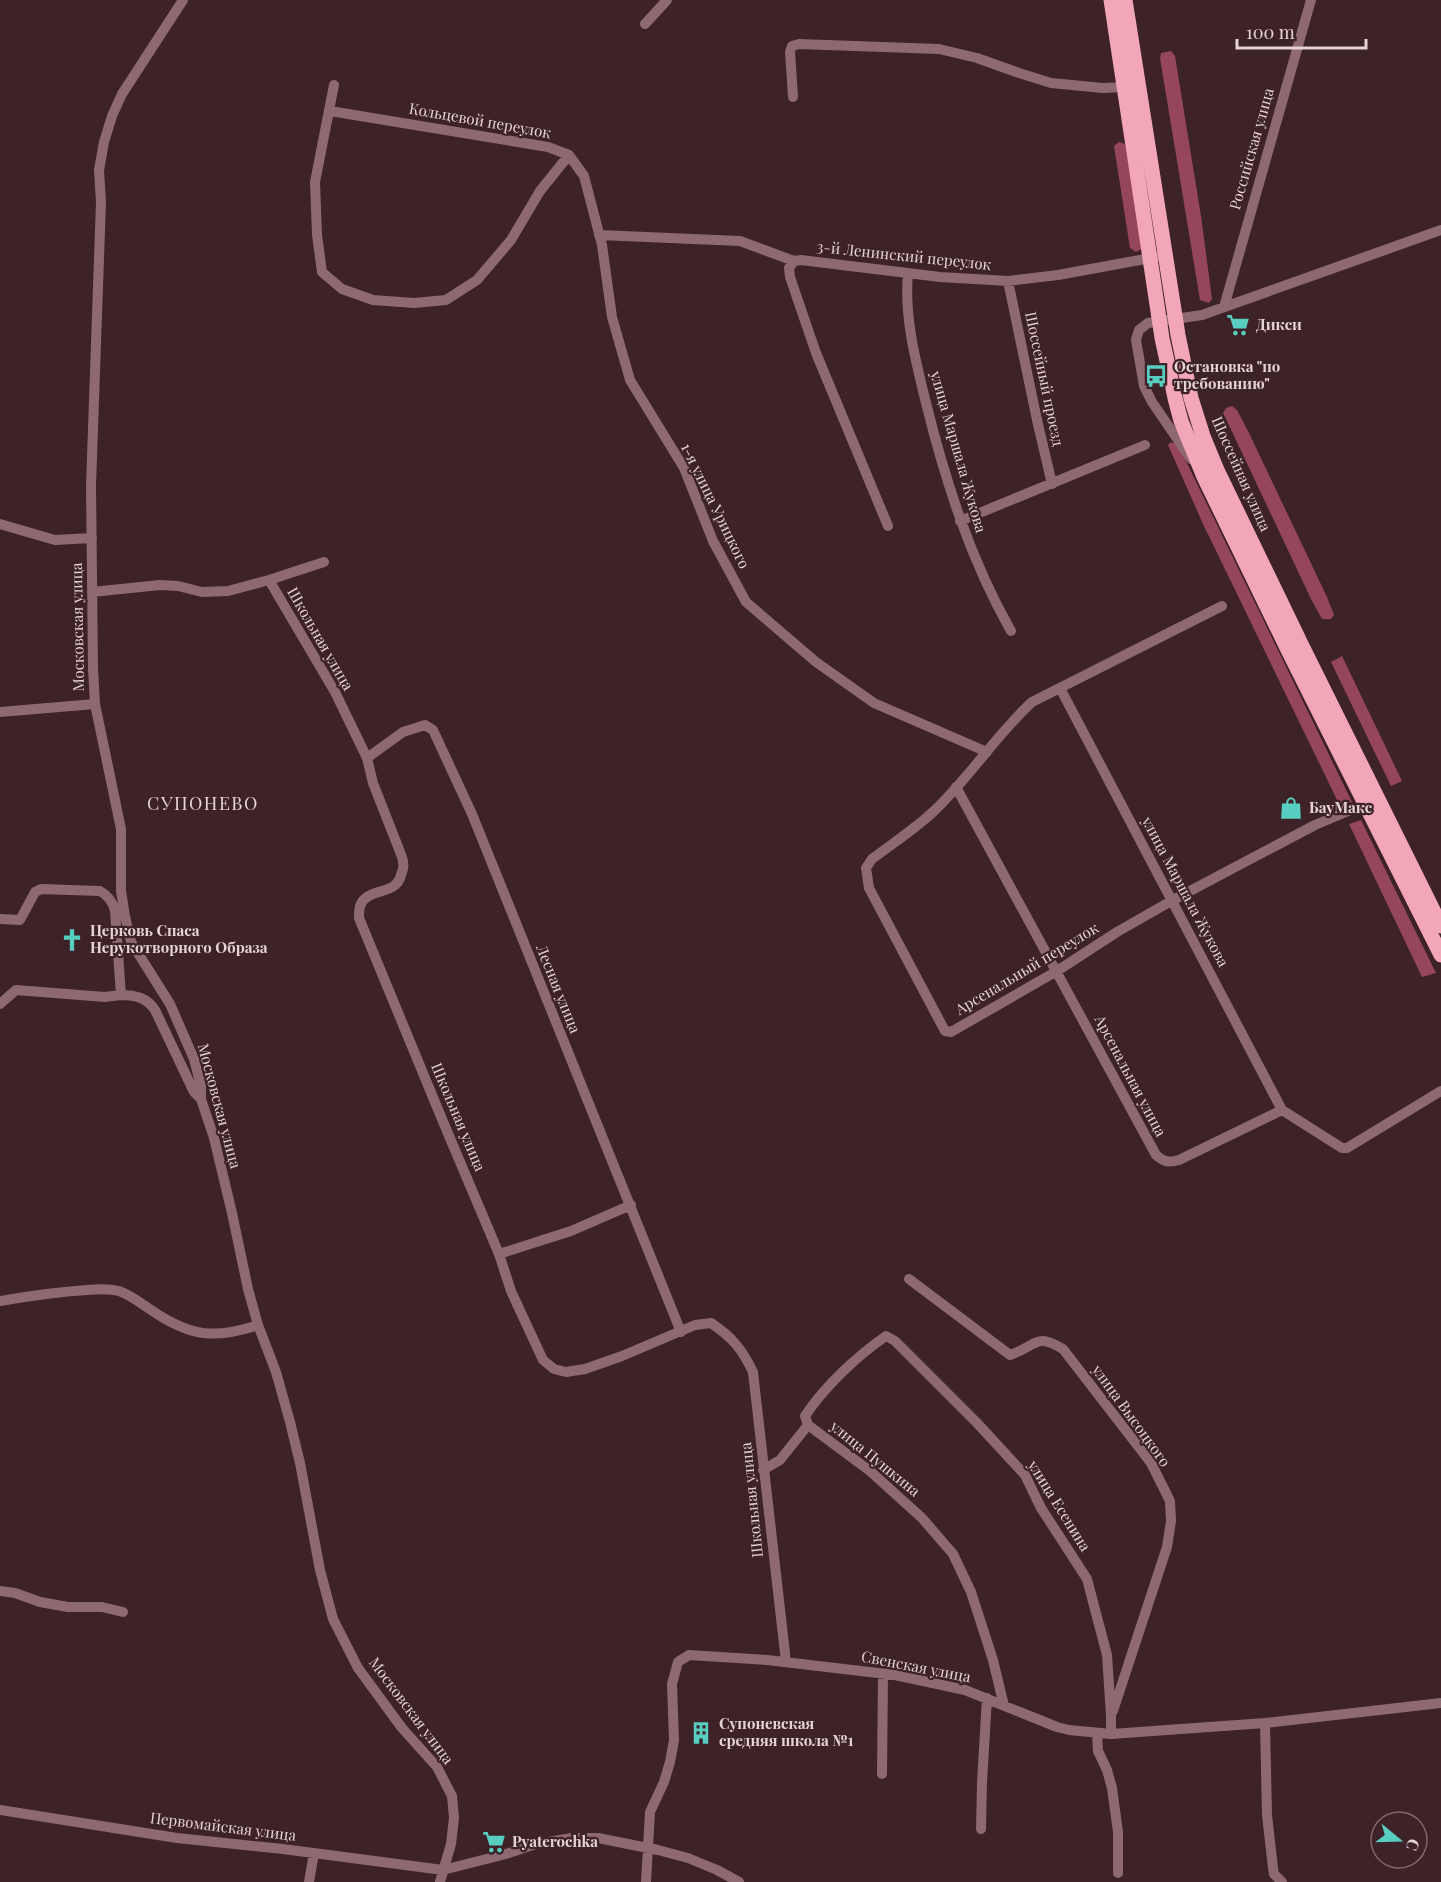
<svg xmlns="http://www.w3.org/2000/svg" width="1441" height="1882" viewBox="0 0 1441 1882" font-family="'Playfair Display',serif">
	<rect width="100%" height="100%" fill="#3d2228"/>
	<path fill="#95465b" d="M1171 51 1175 56 1201 216 1212 299 1209 303 1200 300 1160 58 1161 53Z
		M1119 142 1125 144 1143 248 1136 252 1130 248 1114 146Z
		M1232 406 1237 410 1249 433 1327 597 1334 615 1331 619H1322L1311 599 1227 421 1223 413 1226 408Z
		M1171 442 1178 445 1183 455 1352 802 1340 806 1203 524 1168 445Z
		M1342 656 1402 781 1391 786 1331 662Z
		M1361 820 1436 973 1422 977 1349 824Z"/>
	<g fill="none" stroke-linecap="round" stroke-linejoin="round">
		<path stroke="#8e6971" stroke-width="10" d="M183 0 122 94 112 116 104 142 99 170 101 202 91 485 93 668 95 704 121 829V891L125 916 131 942 170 1004 194 1059 201 1086V1099L214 1138 232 1213 248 1289 258 1325 276 1372 290 1422 300 1463 320 1570 333 1619 358 1668 402 1728 437 1767 452 1796 454 1818 451 1844 440 1882
			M645 24 667 0
			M334 85 315 182 317 235 322 272 342 289 373 300 414 303 446 300 477 280 511 240 540 191 569 155
			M793 97 790 52 792 46 799 44 939 49 977 58 1019 73 1051 83 1103 88 1124 87
			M330 111 548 147 569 155
			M569 155 584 176 602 245 612 317 630 380 684 468 713 541 746 602 816 662 874 703 987 752
			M599 235 740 241 794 261
			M908 273C904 316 915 358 925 399 945 480 970 559 1011 631
			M1008 281 1037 420 1052 484
			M1224 307 1311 0
			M1191 459 1152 402 1144 386 1136 340 1139 330 1148 323 1202 315 1441 230
			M960 521 1145 445
			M0 524 55 540 92 538
			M888 526 816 353 790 277 789 268 794 261 801 260 940 277 1008 281 1058 275 1156 257
			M269 580 324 562
			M92 592 160 585 178 586 202 592 228 591 269 580 335 692 367 758 373 783 402 857C404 864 404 868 401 875 397 892 379 889 367 897 359 902 359 910 359 918L444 1124 499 1254 511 1291 543 1360 554 1369 566 1372 585 1369 622 1356 695 1325 711 1323C732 1337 742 1349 753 1372L786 1662
			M1222 606 1032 702C996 735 970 777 934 811 915 829 893 843 872 859L866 868 869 888 945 1031 951 1032 1057 971 1117 932 1173 900 1315 825 1365 804
			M1060 688 1282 1110
			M0 712 95 704
			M367 758 403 732 425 725 433 730 472 814 681 1332
			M956 787 1156 1155C1164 1162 1169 1163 1179 1160L1282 1110 1342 1148H1347L1441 1091
			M0 919 20 920 35 892 41 889 100 891C109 896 113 902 115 911L121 995C136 995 147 998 155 1010L194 1092 201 1099
			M0 1004 16 990 105 997 121 995
			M499 1254 571 1231 631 1205
			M909 1279 1010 1355C1037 1346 1035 1332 1063 1349L1151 1463 1170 1501 1171 1521 1167 1547 1113 1711
			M0 1301C29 1296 57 1292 87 1290 97 1289 108 1288 119 1291 131 1295 143 1305 154 1312 192 1337 215 1339 258 1325
			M808 1425 805 1416C824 1387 857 1356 886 1336L895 1341 977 1423 1025 1475 1041 1508 1087 1579 1107 1655 1111 1716V1734
			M763 1470 780 1460 808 1425 870 1471 922 1518 953 1554 971 1592 993 1660 1004 1706
			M0 1591 15 1593 40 1602 68 1607H102L123 1612
			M1265 1723 1267 1815 1273 1868 1274 1874 1282 1882
			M1097 1733 1098 1751 1107 1770 1112 1788 1118 1832V1873
			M882 1774 883 1674
			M0 1810 177 1838 283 1849 443 1870 506 1854 536 1844 572 1838H598L658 1850 688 1858 717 1870 739 1882
			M981 1829 982 1782 987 1698
			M309 1882 314 1853
			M646 1882 650 1812 664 1782 670 1762 674 1740 672 1684 678 1662 689 1655 767 1660 895 1675 965 1690 1057 1727 1069 1730 1111 1734 1265 1723 1441 1703"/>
		<path stroke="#f2a6b7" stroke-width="15" d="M1111 0 1162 338 1175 398 1181 421 1204 477 1289 652 1441 955
			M1125 0 1178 335 1191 398 1203 436 1217 470 1302 646 1441 926"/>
	</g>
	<defs>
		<g id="supermarket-bare" transform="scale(1.8)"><path d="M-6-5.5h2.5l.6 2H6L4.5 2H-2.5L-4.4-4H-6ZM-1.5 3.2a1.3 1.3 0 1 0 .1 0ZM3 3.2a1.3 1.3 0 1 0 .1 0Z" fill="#58cec0" stroke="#3d2228" stroke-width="2.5" paint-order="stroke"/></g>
		<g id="bus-bare" transform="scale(1.8)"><path d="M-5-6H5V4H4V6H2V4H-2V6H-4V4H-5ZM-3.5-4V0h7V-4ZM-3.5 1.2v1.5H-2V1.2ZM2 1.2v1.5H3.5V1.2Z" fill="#58cec0" stroke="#3d2228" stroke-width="2.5" paint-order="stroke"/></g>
		<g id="shop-bare" transform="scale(1.8)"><path d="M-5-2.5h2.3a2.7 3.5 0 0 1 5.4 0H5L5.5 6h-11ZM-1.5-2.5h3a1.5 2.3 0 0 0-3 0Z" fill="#58cec0" stroke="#3d2228" stroke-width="2.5" paint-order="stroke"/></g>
		<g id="church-bare" transform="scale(1.8)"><path d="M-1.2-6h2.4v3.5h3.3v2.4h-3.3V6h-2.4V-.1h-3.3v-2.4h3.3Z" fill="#58cec0" stroke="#3d2228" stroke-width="2.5" paint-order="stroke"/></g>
		<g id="building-bare" transform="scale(1.8)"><path d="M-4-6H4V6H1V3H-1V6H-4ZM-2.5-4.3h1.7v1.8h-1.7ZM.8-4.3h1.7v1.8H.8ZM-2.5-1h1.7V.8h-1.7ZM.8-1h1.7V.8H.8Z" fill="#58cec0" stroke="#3d2228" stroke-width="2.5" paint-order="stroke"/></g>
	</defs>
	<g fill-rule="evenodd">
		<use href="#supermarket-bare" x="1238" y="325"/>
		<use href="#bus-bare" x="1156" y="376"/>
		<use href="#shop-bare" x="1291" y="808"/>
		<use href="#church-bare" x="72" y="940"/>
		<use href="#building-bare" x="701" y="1733"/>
		<use href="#supermarket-bare" x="494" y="1842"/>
	</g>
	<g text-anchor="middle" stroke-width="4.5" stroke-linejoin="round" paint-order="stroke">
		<g font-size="15" fill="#e6d3d7" stroke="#3d2228">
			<text transform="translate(480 121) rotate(10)" y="5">Кольцевой переулок</text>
			<text transform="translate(1252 149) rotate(-74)" y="5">Российская улица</text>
			<text transform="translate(904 256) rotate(6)" y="5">3-й Ленинский переулок</text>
			<text transform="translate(1044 379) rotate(78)" y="5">Шоссейный проезд</text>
			<text transform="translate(958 452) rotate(74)" y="5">улица Маршала Жукова</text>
			<text transform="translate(1241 474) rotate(66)" y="5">Шоссейная улица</text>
			<text transform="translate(715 506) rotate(64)" y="5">1-я улица Урицкого</text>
			<text transform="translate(78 627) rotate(-91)" y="5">Московская улица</text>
			<text transform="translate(320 639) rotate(60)" y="5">Школьная улица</text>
			<text transform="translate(1185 892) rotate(62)" y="5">улица Маршала Жукова</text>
			<text transform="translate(1027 969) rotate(-31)" y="5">Арсенальный переулок</text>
			<text transform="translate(558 989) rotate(68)" y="5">Лесная улица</text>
			<text transform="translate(1130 1076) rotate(62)" y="5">Арсенальная улица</text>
			<text transform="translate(219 1106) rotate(75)" y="5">Московская улица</text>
			<text transform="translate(458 1117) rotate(67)" y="5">Школьная улица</text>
			<text transform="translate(1131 1416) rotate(54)" y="5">улица Высоцкого</text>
			<text transform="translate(875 1459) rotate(39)" y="5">улица Пушкина</text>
			<text transform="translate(752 1500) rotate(-96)" y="5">Школьная улица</text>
			<text transform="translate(1059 1506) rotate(58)" y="5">улица Есенина</text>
			<text transform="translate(916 1667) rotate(11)" y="5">Свенская улица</text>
			<text transform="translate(411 1711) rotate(53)" y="5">Московская улица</text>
			<text transform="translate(223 1827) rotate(7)" y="5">Первомайская улица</text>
		</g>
		<g font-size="15" font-weight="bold" fill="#e6d3d7" stroke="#3d2228" text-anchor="start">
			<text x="1256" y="330">Дикси</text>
			<text x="1174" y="372">Остановка "по<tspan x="1174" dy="17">требованию"</tspan></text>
			<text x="1309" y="813">БауМакс</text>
			<text x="90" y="936">Церковь Спаса<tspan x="90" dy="17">Нерукотворного Образа</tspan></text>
			<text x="719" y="1729">Супоневская<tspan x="719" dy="17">средняя школа №1</tspan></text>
			<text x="512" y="1847">Pyaterochka</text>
		</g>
		<g font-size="18" letter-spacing="1.5" fill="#e6d3d7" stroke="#3d2228">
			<text x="203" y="810">СУПОНЕВО</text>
		</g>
	</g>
	<g transform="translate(1399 1840) rotate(109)"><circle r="28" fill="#3d2228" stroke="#81696e" stroke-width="1.5"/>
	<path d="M0-4.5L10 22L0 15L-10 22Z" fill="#58cec0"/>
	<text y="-9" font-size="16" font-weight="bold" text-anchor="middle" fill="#e6d3d7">С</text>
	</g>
	<path d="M1237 39v9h129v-9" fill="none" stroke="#e6d3d7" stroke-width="3"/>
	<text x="1246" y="39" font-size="18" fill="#e6d3d7" stroke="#3d2228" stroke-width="4.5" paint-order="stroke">100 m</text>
</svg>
